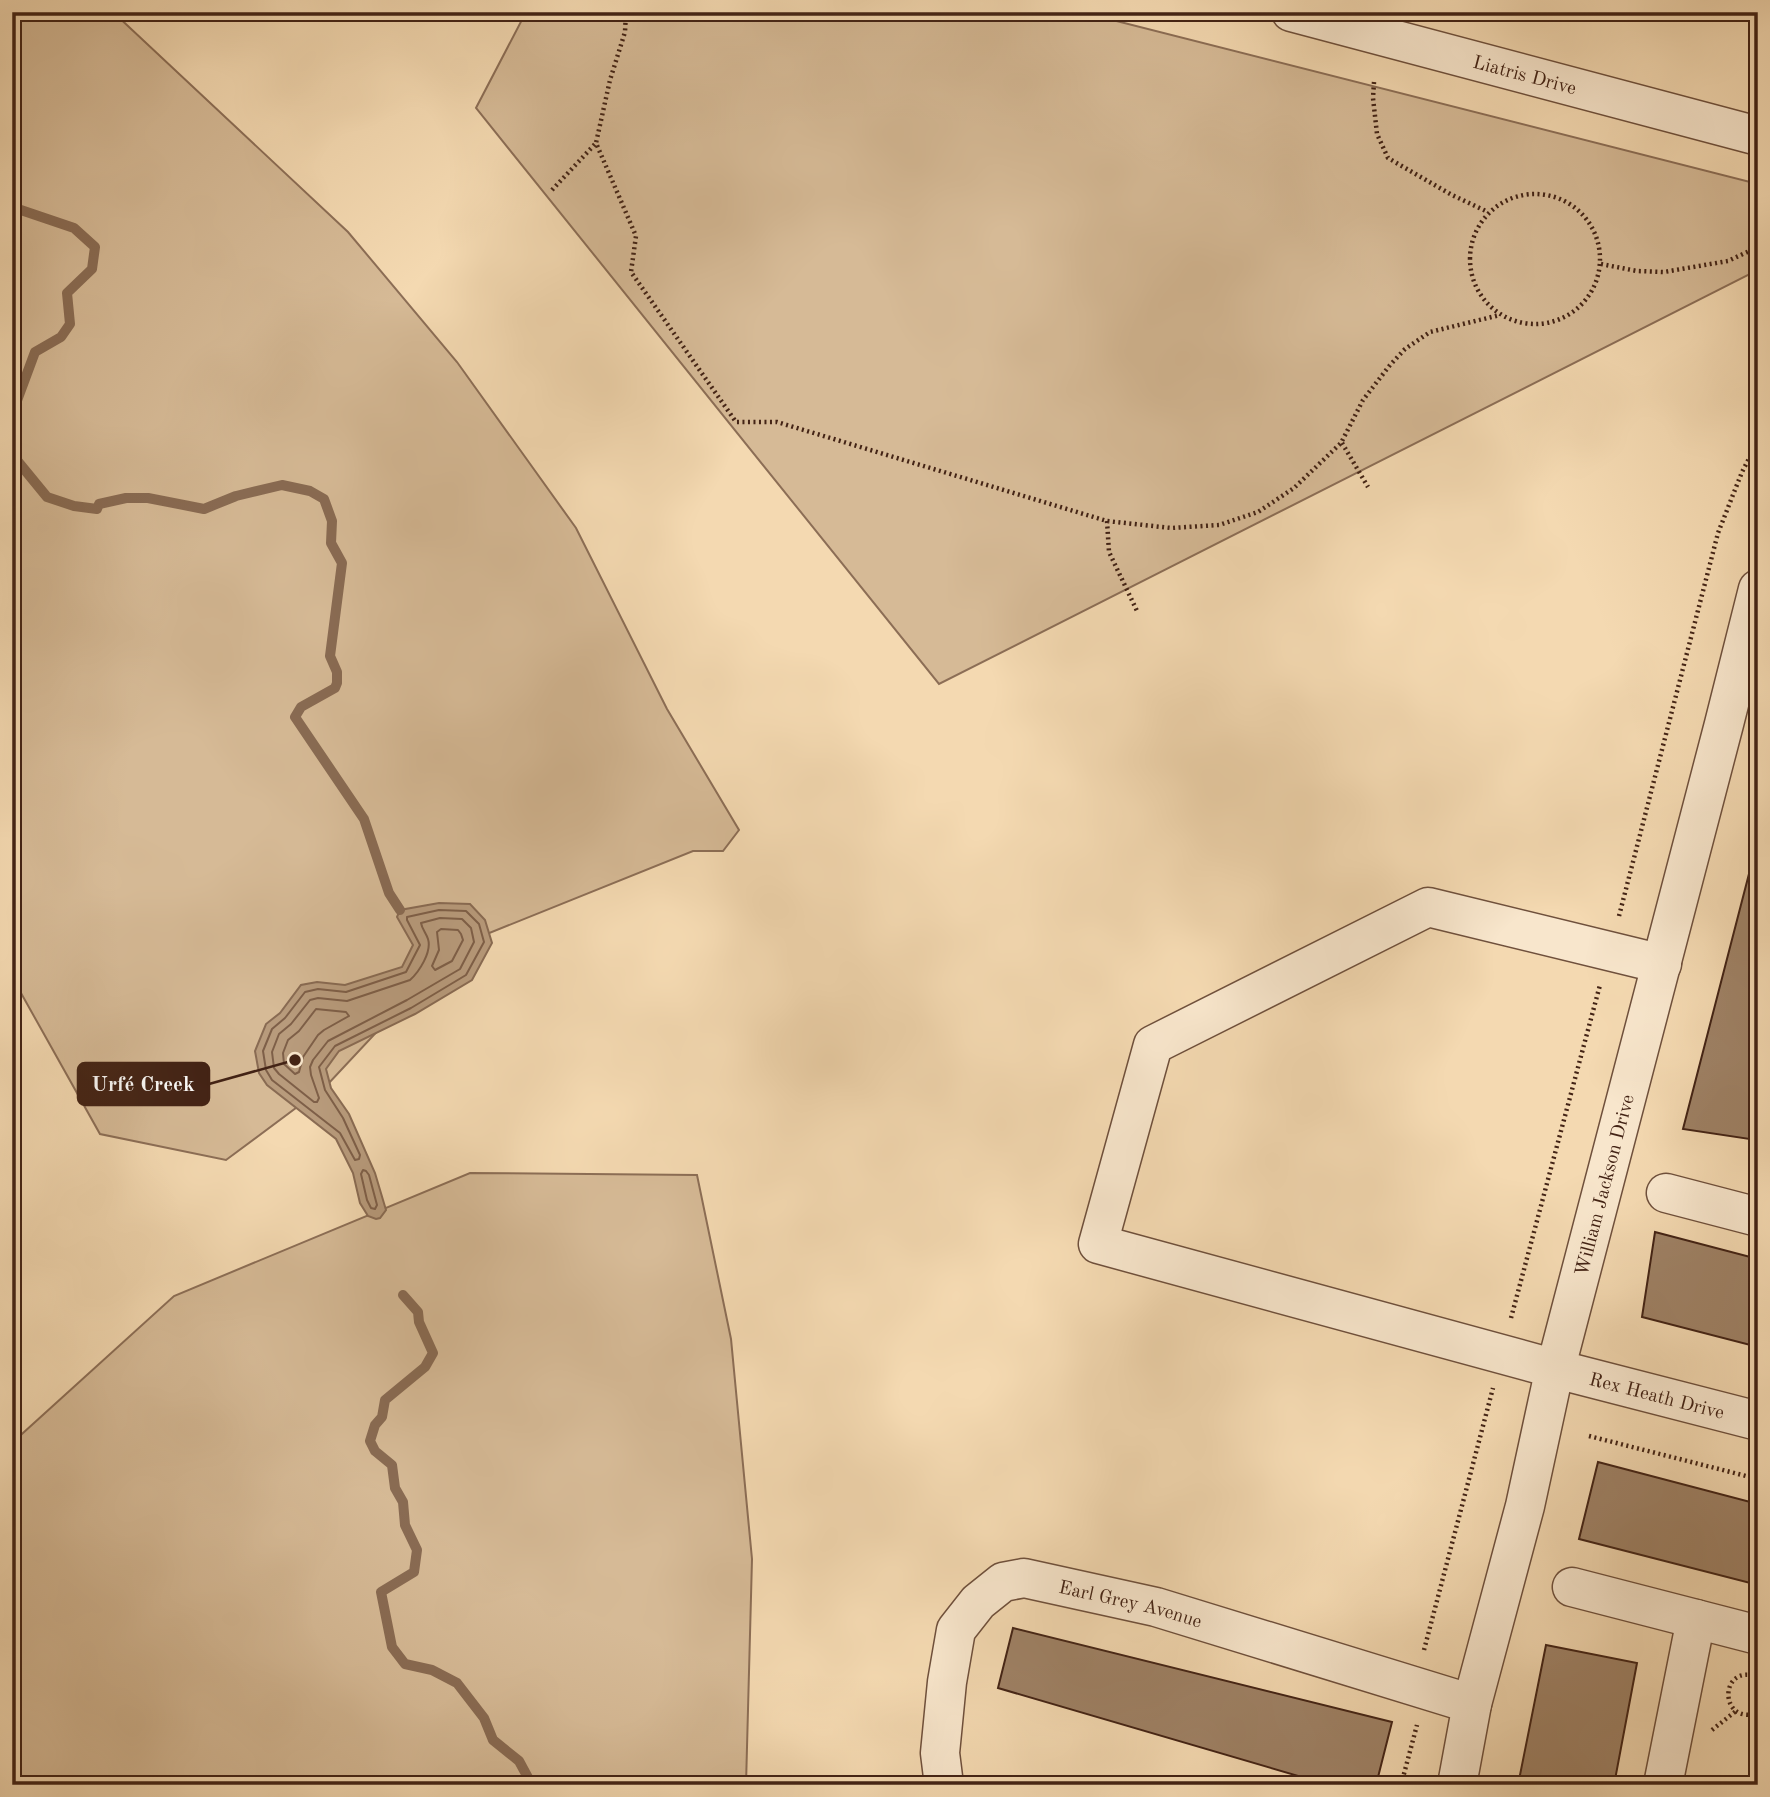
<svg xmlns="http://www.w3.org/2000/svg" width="1770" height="1797" viewBox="0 0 1770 1797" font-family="'Old Standard TT',serif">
	<rect width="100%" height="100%" fill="#f4d9b1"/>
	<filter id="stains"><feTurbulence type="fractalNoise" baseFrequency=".00286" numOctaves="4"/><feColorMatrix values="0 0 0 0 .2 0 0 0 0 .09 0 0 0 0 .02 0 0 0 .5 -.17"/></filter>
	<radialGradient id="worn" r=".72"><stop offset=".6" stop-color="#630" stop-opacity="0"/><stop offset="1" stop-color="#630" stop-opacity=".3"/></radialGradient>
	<path fill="#d6ba96" stroke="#8c6e56" stroke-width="2" d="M12 12H113L348 232 457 362 576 528 667 709 739 830 723 851H693L457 946 328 1084 226 1160 100 1134 12 977Z
		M526 12H1081L1758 184V270L939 684 476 108Z
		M470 1173 697 1175 731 1339 752 1559 746 1785H12V1443L174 1296Z"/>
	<path fill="#b89b7c" stroke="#896b53" stroke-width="2" d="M439 903 470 904 485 920 492 943 472 980 415 1014 339 1051 326 1069 331 1088 349 1114 375 1173 386 1210 380 1218 376 1219 368 1216 360 1203 353 1173 336 1139 267 1085 259 1073 255 1051 266 1024 280 1013 301 985 317 982 345 985 402 967 413 945 397 917 400 910Z"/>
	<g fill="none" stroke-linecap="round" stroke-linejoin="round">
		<path stroke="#7e5f48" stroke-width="2" d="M439 910 466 911 479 924 484 942 466 975 411 1008 335 1046 319 1067 325 1090 343 1118 360 1155 359 1159 355 1160 340 1133 272 1080 266 1070 263 1051 272 1029 285 1018 305 992 318 989 346 992 406 972 420 945 407 920V917Z
			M440 918 462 919 471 928 474 942 460 969 407 1000 328 1041 313 1060 310 1067 311 1075 319 1098 317 1102H314L279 1074 274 1068 272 1052 279 1034 291 1024 310 1000 318 998 347 1001 410 980C419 972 432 952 428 939 426 933 422 929 421 923Z
			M441 929 458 930 461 934 463 940 452 961 435 970 432 966 439 950 437 932Z
			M316 1009 346 1012 349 1016 324 1030 318 1035 303 1057 299 1072 295 1074 284 1064 283 1053 288 1040 299 1031Z
			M363 1170 366 1171 369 1175 377 1205 375 1209 371 1208 367 1200 361 1174Z"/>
		<path stroke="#896b53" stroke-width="10" d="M12 207 74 228 95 247 92 269 67 293 70 324 61 337 35 352 12 414
			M12 429 15 458 47 497 74 506 97 509 99 504 126 498H148L204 509 236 496 282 485 310 491 324 499 332 521 331 543 342 563 330 656 337 672V683L335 688 301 707 295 717 364 819 389 893 400 910
			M403 1295 418 1312 419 1322 433 1353 425 1367 385 1400 382 1417 375 1425 370 1441 375 1451 392 1465 395 1488 403 1502 405 1525 417 1550 414 1572 381 1592 392 1647 405 1664 432 1670 457 1683 484 1718 493 1740 519 1761 532 1785"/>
	</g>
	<path fill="#9f8266" stroke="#432315" stroke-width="2" d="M1758 839V1134L1756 1140 1683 1129Z
		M1655 1232 1758 1259V1347L1642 1317Z
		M1598 1462 1758 1504V1585L1579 1539Z
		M1013 1628 1392 1722 1376 1785H1329L998 1688Z
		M1546 1645 1637 1663 1614 1785H1518Z"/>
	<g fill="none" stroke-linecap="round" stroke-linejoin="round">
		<g stroke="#6f503c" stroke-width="41">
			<g id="minor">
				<path id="s1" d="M1291 12 1758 136"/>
				<path id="s2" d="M1662 964 1428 907 1153 1045 1098 1244 1556 1369 1758 1421"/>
				<path d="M1666 1193 1758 1217"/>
				<path d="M1572 1587 1758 1635"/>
				<path id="s3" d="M944 1785 940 1753 947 1682 956 1630 978 1602 1003 1582 1024 1578 1156 1607 1472 1704"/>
				<path id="s4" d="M1457 1785 1472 1704 1525 1506 1551 1386 1724 724 1758 589"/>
				<path d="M1663 1785 1696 1619"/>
			</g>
		</g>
		<path stroke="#432315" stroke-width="4.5" stroke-dasharray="2 3.5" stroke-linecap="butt" d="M626 12 625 32 610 80 596 143 636 236 631 272 736 422H777L1107 521 1171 528 1219 525 1258 512 1294 488 1341 443 1363 400 1390 365 1405 349 1430 332 1500 315
			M1374 82 1373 98 1377 134 1388 158 1452 195 1488 212
			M552 190 596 143
			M1470 259a65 65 0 1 1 130 0a65 65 0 1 1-130 0Z
			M1601 264 1637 271 1664 272 1728 261 1758 247
			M1342 443 1368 487
			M1107 521 1109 552 1138 613
			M1757 804H1758
			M1619 916 1718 533 1742 472 1758 441
			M1511 1318 1600 985
			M1589 1436 1758 1479
			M1424 1650 1493 1388
			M1758 1677C1719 1662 1718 1726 1758 1713
			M1712 1730 1736 1711
			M1401 1785 1417 1725"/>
		<use href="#minor" stroke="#f8e6cc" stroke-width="38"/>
	</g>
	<g text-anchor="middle" stroke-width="7" stroke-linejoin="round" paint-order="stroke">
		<g font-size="19" fill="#432315" stroke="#f8e6cc">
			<text dy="7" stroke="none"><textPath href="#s1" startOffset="242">Liatris Drive</textPath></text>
			<text dy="7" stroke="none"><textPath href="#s4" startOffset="618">William Jackson Drive</textPath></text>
			<text dy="7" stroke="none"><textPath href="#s2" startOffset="1334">Rex Heath Drive</textPath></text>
			<text dy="7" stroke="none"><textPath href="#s3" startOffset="355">Earl Grey Avenue</textPath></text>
		</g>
	</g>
	<path fill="none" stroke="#432315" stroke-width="2.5" d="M295 1060L209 1084"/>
	<circle fill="#432315" stroke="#f8e6cc" stroke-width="2.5" cx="295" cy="1060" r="7"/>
	<rect fill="#432315" stroke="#432315" stroke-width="2.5" x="78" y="1063" width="131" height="42" rx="7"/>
	<g font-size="21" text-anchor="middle" font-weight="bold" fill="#fff">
		<text x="143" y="1091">Urfé Creek</text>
	</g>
	<rect width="1770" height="1797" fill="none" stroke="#f4d9b1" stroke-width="42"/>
	<rect x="14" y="14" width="1742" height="1769" fill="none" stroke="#432315" stroke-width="3.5"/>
	<rect x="21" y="21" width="1728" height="1755" fill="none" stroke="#432315" stroke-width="2"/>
	<rect width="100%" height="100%" filter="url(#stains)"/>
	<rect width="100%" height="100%" fill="url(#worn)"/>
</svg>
